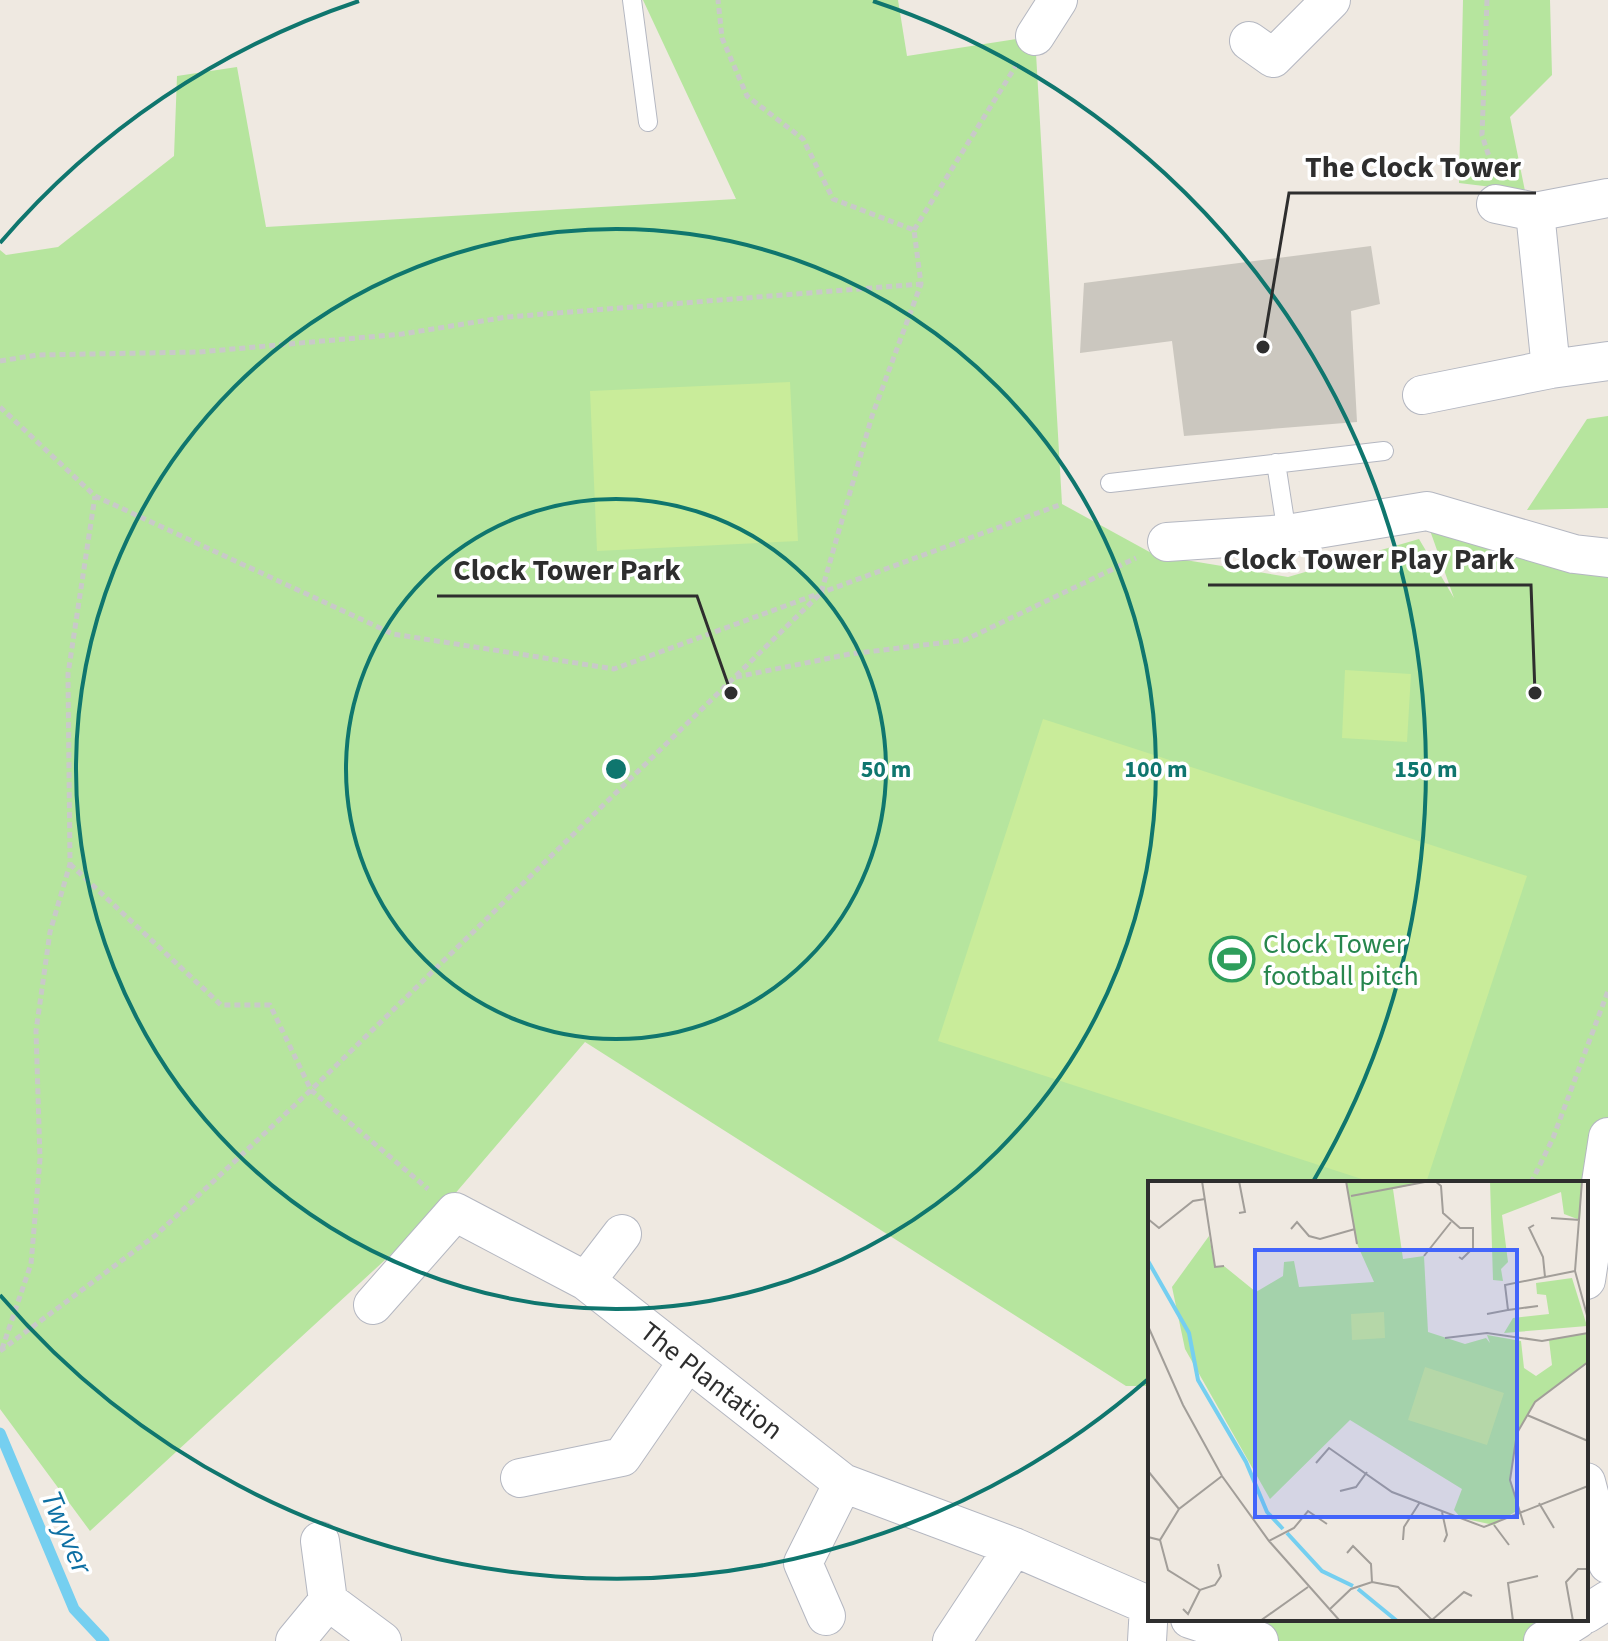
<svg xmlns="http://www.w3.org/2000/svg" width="1608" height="1641" viewBox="0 0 1608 1641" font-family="'Source Sans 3',sans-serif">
	<rect width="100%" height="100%" fill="#efe9e1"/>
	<path fill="#b6e59e" d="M643 0H898L907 56 1035 36 1062 504 1155 555 1288 577 1419 539 1454 598 1427 522 1608 558V1137L1586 1183H1150V1386H1126L585 1042 447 1203 90 1531 0 1409V250L6 255 58 247 174 156 177 76 237 67 266 227 736 199Z
		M1463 0H1550L1552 75 1510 117 1525 191 1459 183Z
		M1608 416V508L1527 510 1587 419Z
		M1242 1619H1578L1543 1641H1263Z"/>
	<path fill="#c9ec9a" d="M790 382 798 541 597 551 590 391Z
		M1345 670 1411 674 1407 742 1342 738Z
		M1043 719 1527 876 1426 1183H1374L938 1041Z"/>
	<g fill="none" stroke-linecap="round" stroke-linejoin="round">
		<path stroke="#75cff0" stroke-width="11" d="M0 1433 74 1609 104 1641"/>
	</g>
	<path fill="#cbc7bf" d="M1371 246 1380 304 1351 311 1357 422 1184 436 1172 341 1080 353 1084 283Z"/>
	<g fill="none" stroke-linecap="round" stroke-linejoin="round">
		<g stroke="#b4b7c1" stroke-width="20">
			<path id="service" d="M632 0 648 122
				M1276 463 1287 534
				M1110 483 1384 451"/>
		</g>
		<g stroke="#b4b7c1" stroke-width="40">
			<path id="minor" d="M1035 36 1058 0
				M1249 41 1273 58 1331 0
				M1496 204 1535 212
				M1551 369 1608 361
				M1422 395 1551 369 1535 212 1608 198
				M1167 542 1287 534 1427 511 1574 554 1608 558
				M1586 1280 1608 1137
				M586 1281 622 1234
				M373 1305 455 1212 586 1281 843 1483 1014 1547 1150 1606
				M520 1478 622 1457 688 1361
				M1586 1482 1608 1564
				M320 1541 328 1601
				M1586 1614 1608 1600
				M826 1616 803 1563 843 1483
				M1190 1619 1259 1641
				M295 1641 328 1601 382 1641
				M952 1641 1014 1547
				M1147 1641 1149 1606
				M1543 1641 1578 1619"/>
		</g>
		<path stroke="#c9c9c9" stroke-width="5" stroke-dasharray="6 4" stroke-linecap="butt" d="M1487 0 1482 135 1493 169
			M914 230 1017 64
			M0 361 37 355 199 352 402 334 507 317 921 284
			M0 407 95 496 393 634 614 669 1062 504
			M736 677 850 654 965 640 1136 558
			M70 864 221 1005H270L311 1090 428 1189
			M1531 1183 1553 1138 1608 991
			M2 1349 31 1264 40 1159 36 1031 50 932 70 864 68 674 95 496
			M0 1351 156 1235 311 1090 821 593 872 416 921 284 914 230 833 199 803 139 747 96 722 38 718 0"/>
		<use href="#service" stroke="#fff" stroke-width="18"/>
		<use href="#minor" stroke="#fff" stroke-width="38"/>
	</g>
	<g fill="none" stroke="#0f766e" stroke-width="4">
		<circle cx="616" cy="769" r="270"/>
		<circle cx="616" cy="769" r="540"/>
		<path d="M1147 1380A810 810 0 0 1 0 1295M0 243A810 810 0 0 1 359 1M873 1A810 810 0 0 1 1314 1180"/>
	</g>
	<defs>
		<g id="stadium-ring" transform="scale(2.3)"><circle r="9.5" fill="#fff" stroke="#2e9e5b" stroke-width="1.5"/><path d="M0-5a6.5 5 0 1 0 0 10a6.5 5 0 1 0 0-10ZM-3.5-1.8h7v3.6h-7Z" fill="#2e9e5b"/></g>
	</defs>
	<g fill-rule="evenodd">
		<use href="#stadium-ring" x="1232" y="959"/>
	</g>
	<g text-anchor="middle" stroke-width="7" stroke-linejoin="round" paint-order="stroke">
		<g font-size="28" fill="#27864d" stroke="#fff" text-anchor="start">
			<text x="1263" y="953">Clock Tower<tspan x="1263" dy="32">football pitch</tspan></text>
		</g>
		<g font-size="28" fill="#2e2e2e" stroke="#fff">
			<text transform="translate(712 1380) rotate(38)" y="10">The Plantation</text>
		</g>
		<g font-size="30" font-style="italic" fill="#0d6fa3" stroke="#fff">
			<text transform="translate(67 1532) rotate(67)" y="10">Twyver</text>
		</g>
	</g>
	<g transform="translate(1148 1181)">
		<rect width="440" height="440" fill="#efe9e1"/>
		<path d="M198 0H282L245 8 255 78 276 75 280 151 317 163 338 157 342 162 339 154 373 160 376 187 388 195 404 184 401 159 440 152V181L387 221 369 252 362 298 370 329 346 344 313 337 306 329 314 308 202 239 122 318 37 168 24 106 61 55 67 86 76 85 108 111 135 95 136 81 146 80 151 106 226 101 209 63ZM342 0H434L432 39 416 33 413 11 354 34 360 81 353 88 355 100 345 99ZM424 97 439 145 356 152 365 137 401 133 398 114 389 113 388 102Z" fill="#b6e59e"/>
		<path d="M236 131 237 157 204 159 203 133ZM277 186 356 212 339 264 260 239Z" fill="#c9ec9a"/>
		<path fill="none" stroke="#75cff0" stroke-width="4" d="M0 80 41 152 50 199 98 281 119 331 135 348M139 352 174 390 205 405M210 408 249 440"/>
		<path fill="none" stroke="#a29e99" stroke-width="2" d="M54 0 67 86 76 85M91 0 97 31 91 32M198 0 209 63M287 0 293 5 295 32 312 47H325V67L314 78 311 76M434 0 427 90 440 138M203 15 282 0M403 37 432 39M0 38 11 47 45 20 57 18M386 44 381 47 395 76 397 96M143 48 149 41 161 55 172 58 207 48M276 75 303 41M360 129 390 125M339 133 360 129 357 104 427 90M0 145 35 224 74 295 121 360 192 440M297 157 339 152 394 160 440 152M379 234 440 260M168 282 181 267 244 311 336 346 440 305M0 290 31 328M192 310 208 306 219 291M391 322 406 347M294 331 299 354 296 361M346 344 361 364M376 344 362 299 369 252 387 221 440 181M0 356 12 359 31 328 74 295M12 359 20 389 52 409 67 404 73 395 70 383M255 359 256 346 272 321M121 360 146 347 160 330 179 343M199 372 205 365 223 383 224 401M35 428 40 433 52 409M182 428 203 408 224 401 250 406 284 439 316 411 324 415M112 440 160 406M365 440 360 402 390 395M425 440 418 401 430 388H440"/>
		<path fill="#4264fb" fill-opacity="0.15" stroke="#4264fb" stroke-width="4" d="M107 69H369V336H107Z"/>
		<rect width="440" height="440" fill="none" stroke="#2e2e2e" stroke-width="4"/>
	</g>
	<circle cx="616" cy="769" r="12" fill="#0f766e" stroke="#fff" stroke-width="4"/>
	<g font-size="24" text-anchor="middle" font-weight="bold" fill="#0f766e" stroke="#fff" stroke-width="7" stroke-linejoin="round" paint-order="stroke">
		<text x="886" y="777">50 m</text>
		<text x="1156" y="777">100 m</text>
		<text x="1426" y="777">150 m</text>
	</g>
	<path fill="none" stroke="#2e2e2e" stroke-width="3" d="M1263 347L1289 193H1536M1535 693L1531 585H1208M731 693L697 596H437"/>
	<g fill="#2e2e2e" stroke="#fff" stroke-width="3">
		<circle cx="1263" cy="347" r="8"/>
		<circle cx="1535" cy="693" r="8"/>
		<circle cx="731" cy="693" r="8"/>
	</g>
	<g font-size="30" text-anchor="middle" font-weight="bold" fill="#2e2e2e" stroke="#fff" stroke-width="7" stroke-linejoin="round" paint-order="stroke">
		<text x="1413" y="177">The Clock Tower</text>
		<text x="1369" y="569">Clock Tower Play Park</text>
		<text x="567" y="580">Clock Tower Park</text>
	</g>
</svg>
